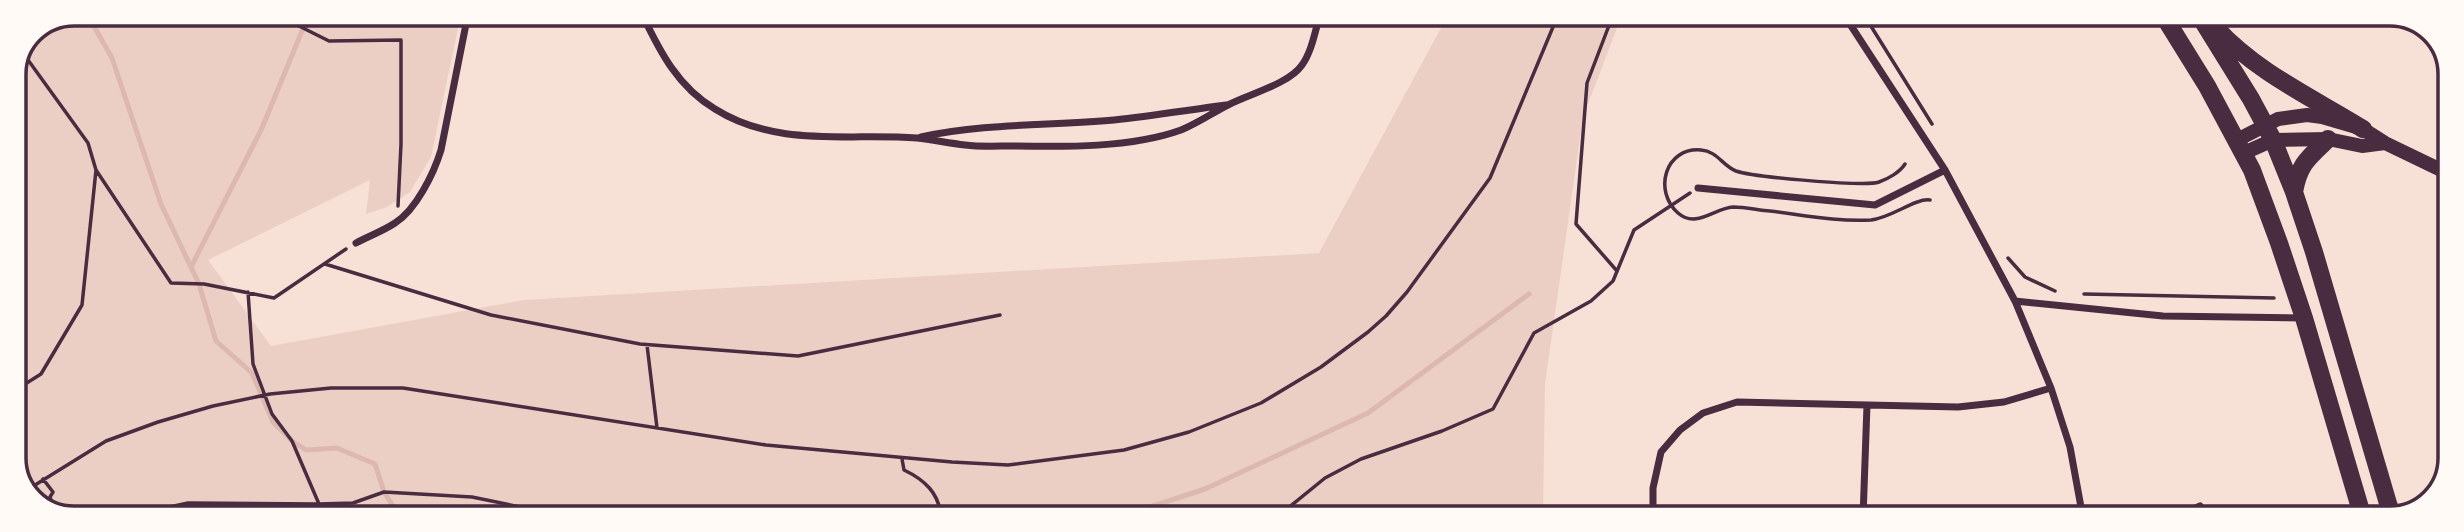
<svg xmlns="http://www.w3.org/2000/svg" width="2464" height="532" viewBox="0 0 2464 532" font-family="Signika,sans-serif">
	<rect width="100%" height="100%" fill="#f7e1d7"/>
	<path fill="#ebcfc5" d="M74 14H461L431 157 410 192 387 207 366 214 370 180 208 260 271 346 524 300 1319 253 1448 15H1622L1583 117 1545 384 1543 518 63 517 31 500 14 465V74L32 31Z"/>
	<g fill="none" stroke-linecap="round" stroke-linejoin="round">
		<path stroke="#dcb8b0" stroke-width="5" d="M87 14 112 58 161 204 199 284 216 341 252 373 273 422 292 441 306 450 337 448 375 464 384 492 400 517
			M191 267 262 128 309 14
			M1119 517 1205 489 1368 413 1529 294"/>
		<path stroke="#4a2c40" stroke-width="3.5" d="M279 14 281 17 329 41 401 40V144L398 206
			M448 14 454 21
			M1613 15 1587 83 1576 224 1617 271
			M1864 15 1932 124
			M23 53 88 143 96 170
			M1905 164C1900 172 1888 179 1879 182 1865 187 1753 177 1736 171 1723 166 1717 151 1701 150 1665 147 1653 191 1678 213 1696 229 1715 208 1733 207 1745 207 1758 210 1770 211 1803 215 1837 222 1871 220 1891 218 1915 198 1930 200
			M2008 258 2025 277 2055 291
			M325 264 491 315 640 344 798 356 1000 315
			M2084 294 2274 298
			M647 345 657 428
			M14 391 41 374 82 305 96 170 171 283 204 284 274 298 346 249
			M902 459 904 470C925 480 939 493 941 517
			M14 460 31 487
			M43 479 53 492 50 497 56 513
			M27 490 106 441 158 422 213 406 270 394 331 388H403L766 445 952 462 1008 465 1124 450 1189 432 1261 403 1321 367 1368 332 1386 316 1407 292 1490 178 1558 15
			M123 517 188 503 319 504 292 441 272 414 253 364 248 292
			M319 517V504L353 503 384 492 472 497 569 517
			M673 517 739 514 779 517
			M1277 517 1325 478 1361 459 1442 431 1493 409 1534 333 1591 301 1613 281 1634 230 1690 193"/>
		<path stroke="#4a2c40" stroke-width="7" d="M642 14C660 52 678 87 715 109 777 148 848 133 917 138 933 140 949 143 965 145 980 147 997 146 1013 146 1065 147 1131 148 1181 130 1198 123 1212 113 1228 105 1249 94 1289 84 1302 65 1312 51 1315 31 1320 15
			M1844 15 1945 170 2015 301 2051 388 2070 447 2083 518
			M921 137C985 123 1049 126 1114 120 1151 116 1188 110 1226 105
			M1698 188 1875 205 1945 170
			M356 243C369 236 383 231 395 223 416 210 434 173 441 150L468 14
			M2015 301 2163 316 2304 318
			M1653 518V488L1661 452 1680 430 1703 413 1737 402 1958 407 2004 402 2051 388
			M1863 518 1867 405
			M2173 518 2200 506"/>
		<path stroke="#4a2c40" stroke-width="14" d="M2237 140 2278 119 2307 115 2322 117 2363 129 2385 143 2441 170 2449 177
			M2244 153 2273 140 2328 139 2362 146 2385 143"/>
		<path stroke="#4a2c40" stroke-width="18" d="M2163 15 2207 86 2252 170 2279 243 2304 318 2363 518
			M2199 15 2251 99 2273 140 2294 192 2314 252 2392 517
			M2216 28C2256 72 2313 98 2363 129
			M2294 192C2299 164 2308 158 2328 139"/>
	</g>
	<path d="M0 0H2464V532H0ZM74 26H2390A48 48 0 0 1 2438 74V458A48 48 0 0 1 2390 506H74A48 48 0 0 1 26 458V74A48 48 0 0 1 74 26Z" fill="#fffaf5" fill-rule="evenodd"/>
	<path fill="none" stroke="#4a2c40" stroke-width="3.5" d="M74 26H2390A48 48 0 0 1 2438 74V458A48 48 0 0 1 2390 506H74A48 48 0 0 1 26 458V74A48 48 0 0 1 74 26Z"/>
</svg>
